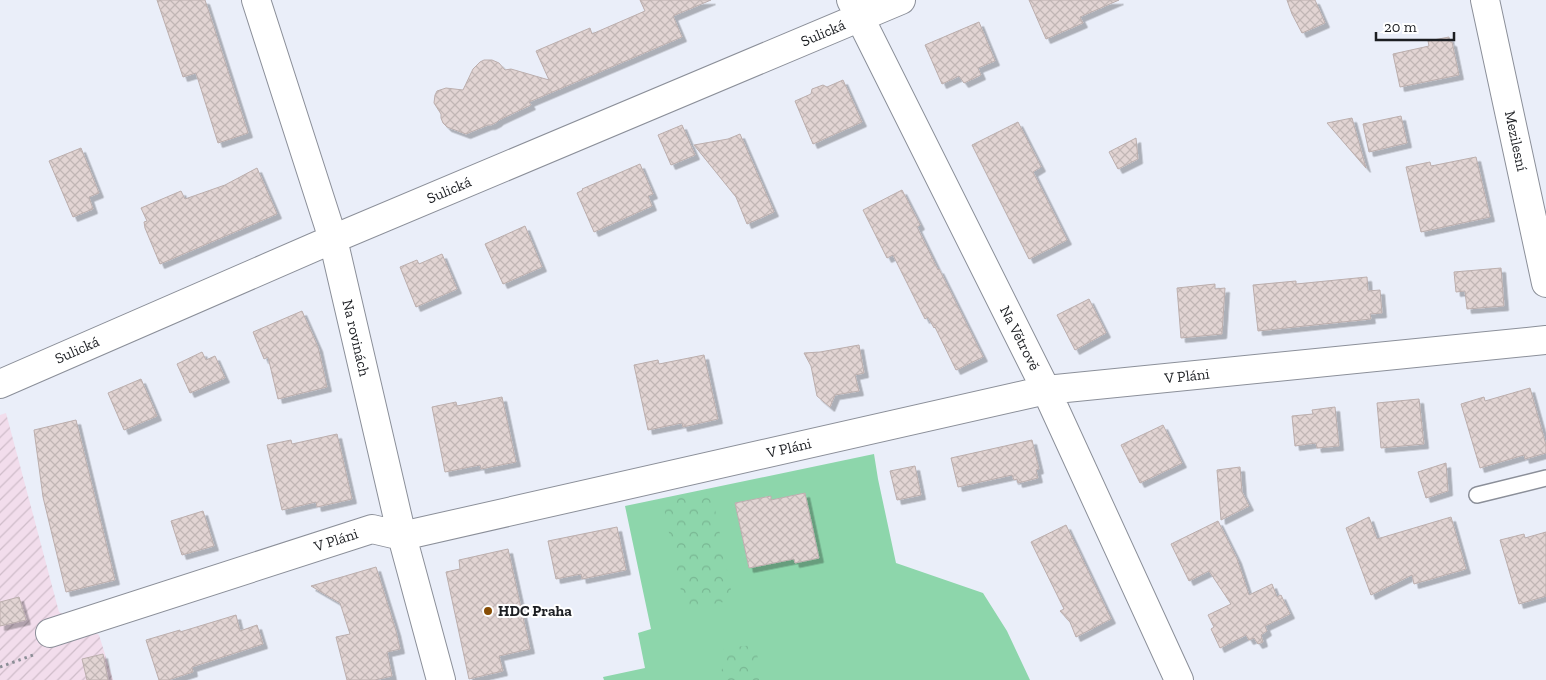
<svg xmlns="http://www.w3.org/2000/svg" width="1546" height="680" viewBox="0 0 1546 680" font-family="'Zilla Slab',serif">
	<defs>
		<pattern id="industrial-furrows" width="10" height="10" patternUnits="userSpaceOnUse" patternTransform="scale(1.25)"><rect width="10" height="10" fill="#f2ddec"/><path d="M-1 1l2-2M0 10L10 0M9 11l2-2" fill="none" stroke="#cfbdca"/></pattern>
		<pattern id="park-crowns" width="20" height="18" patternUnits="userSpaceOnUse" patternTransform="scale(1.25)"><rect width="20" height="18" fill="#8dd6ab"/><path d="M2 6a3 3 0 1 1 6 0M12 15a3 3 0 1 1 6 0" fill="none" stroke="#79b793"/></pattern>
		<pattern id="building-cross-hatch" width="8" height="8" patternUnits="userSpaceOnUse" patternTransform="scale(1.25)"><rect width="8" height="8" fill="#e2d4d3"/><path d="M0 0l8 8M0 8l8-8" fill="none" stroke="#c1b6b5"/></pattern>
		<filter id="shadow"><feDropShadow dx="4.5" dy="4.5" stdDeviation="0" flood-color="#0004"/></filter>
	</defs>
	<rect width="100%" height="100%" fill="#eaeef9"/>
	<path fill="url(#industrial-furrows)" d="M6 413 59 612 99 635 113 680H0V415Z"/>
	<path fill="#8dd6ab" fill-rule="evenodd" d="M874 454 878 479 896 563 983 593 1007 631 1030 680H604L603 677 645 668 638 633 651 629 625 506ZM805 493 819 558 795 563 794 559 749 568 735 503 770 496 771 500Z"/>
	<path fill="url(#park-crowns)" d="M711 489 733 600 685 610 662 499Z
		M755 645 759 663V680H714C727 666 722 665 723 648Z"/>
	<path fill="url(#building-cross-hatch)" stroke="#bbaead" filter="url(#shadow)" d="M157 0H205L248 133 218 143 196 73 183 77Z
		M640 0H711L673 16 682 37 529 102 531 105 499 120 497 122 491 125H488L466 134 447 127 443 123 441 118V114L434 103 435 95 437 91 446 88 463 90 473 69 480 62 484 60H492L499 63 505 70 511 69 549 80 536 51 590 28 592 34 645 11Z
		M1029 0H1119L1080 17 1083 23 1046 39Z
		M1287 0H1315L1325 23 1302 33 1292 14Z
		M979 22 995 61 978 68 981 75 964 83 959 76 942 84 925 45Z
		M1449 37 1450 42H1452L1459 75 1400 87 1393 54 1429 46 1428 41Z
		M843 80 862 122 813 144 795 101 811 94 812 89 823 85 827 87Z
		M1401 116 1407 143 1369 152 1363 124Z
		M1352 118 1366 168 1327 123Z
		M1018 122 1041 167 1033 172 1067 240 1029 259 972 145Z
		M682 125 695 155 671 165 658 135Z
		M740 134 774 212 747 224 736 197 694 145 728 139Z
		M1136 138 1138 159 1118 169 1109 152Z
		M81 148 99 193 89 197 93 209 73 217 49 161Z
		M1476 157 1490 217 1421 232 1406 167 1430 162 1431 166Z
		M640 164 653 194 648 196 652 206 594 232 577 193 583 190 582 189Z
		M257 168 277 214 160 264 145 228 144 222 147 221 141 208 181 191 185 199 225 185Z
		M902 190 920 225 917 227 938 270 939 269 983 357 956 370 935 327 934 328 928 317 925 319 893 255 887 258 863 210Z
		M525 226 542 267 503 284 485 244Z
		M442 254 457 289 416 307 400 267 417 260 419 264Z
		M1501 268 1504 306 1467 309 1465 291 1456 292 1454 272Z
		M1367 277 1368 291 1380 290 1382 313 1370 314 1371 319 1258 331 1253 285 1296 281V284Z
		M1215 284V289L1225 288 1222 334 1181 338 1177 288Z
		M1089 299 1106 333 1075 350 1057 315Z
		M302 311 318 347 327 387 278 399 268 357 264 359 253 332Z
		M859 345 864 373 855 375 859 391 835 395 830 407 817 396 811 366 804 353 820 352Z
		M202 352 206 360 215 356 225 378 190 393 177 364Z
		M704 355 718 419 683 427 682 423 648 430 634 365 658 360 659 364Z
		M141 379 157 416 124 430 108 393Z
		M1530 388 1546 445V453L1525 459 1524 455 1480 468 1461 404 1484 397 1485 401Z
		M502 397 516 462 481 469 480 465 445 472 432 407 456 402 457 406Z
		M1419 399 1424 444 1381 448 1377 403Z
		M1335 407 1339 446 1317 448 1316 443 1295 446 1292 416 1313 414 1312 410Z
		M76 420 115 580 66 592 43 497 34 430Z
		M1163 425 1182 463 1140 483 1121 445Z
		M337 434 352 499 317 507 316 502 282 510 267 445 291 440 292 444Z
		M1032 440 1039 469 1036 470 1038 478 1018 483 1017 479 1014 480 1012 475 958 487 951 458Z
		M1446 463 1448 491 1426 498 1418 472Z
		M915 466 921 495 897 500 890 471Z
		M1240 467 1242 492 1249 506 1221 520 1217 470Z
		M805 493 819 558 795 563 794 559 749 568 735 503 771 496V500Z
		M203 511 214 546 182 555 171 521Z
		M1369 517 1377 539 1451 517 1466 569 1414 584 1412 575 1371 595 1346 528Z
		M1218 521 1237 559 1249 595 1272 584 1277 597 1281 595 1290 614 1265 626 1267 631 1261 635 1263 642 1258 644 1254 638 1249 640 1246 635 1220 648 1211 629 1214 627 1208 615 1231 604 1209 571 1189 581 1171 544Z
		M1066 525 1111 619 1076 637 1070 622 1060 611 1064 609 1031 542Z
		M617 527 626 570 582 579 581 574 556 579 548 541Z
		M1546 532V596L1519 604 1500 540 1524 534 1525 538Z
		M508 549 530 649 499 656 503 671 469 679 446 572 460 569 459 560Z
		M376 567 396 631 400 649 387 652 392 676 375 680H347L336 637 350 634 340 603 311 586Z
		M19 597 26 620 0 626V602Z
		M236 615 240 631 257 625 263 644 192 667 193 672 168 680H159L146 640 180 630V632Z
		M103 654 108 680H87L82 659Z"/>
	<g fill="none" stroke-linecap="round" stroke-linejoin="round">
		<g stroke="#8b8f99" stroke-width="18">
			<path id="lane" d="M1477 495 1546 478"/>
		</g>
		<g stroke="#8b8f99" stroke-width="30">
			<path id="street" d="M256 0 333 239 402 536 441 680
				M851 0 1046 390 1179 680
				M1485 0 1546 283
				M0 384 333 239 901 0
				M50 633 372 529 402 536 1046 390 1546 340"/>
		</g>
		<path stroke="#8b8e96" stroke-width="3" stroke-dasharray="2.5 4" stroke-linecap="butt" d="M0 667 36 654"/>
		<use href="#lane" stroke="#fff" stroke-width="15"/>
		<use href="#street" stroke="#fff" stroke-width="28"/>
	</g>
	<circle fill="#874d05" stroke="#fff" stroke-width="2" cx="488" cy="611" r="5"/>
	<g text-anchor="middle" stroke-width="4" stroke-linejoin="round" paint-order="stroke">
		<g font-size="15" fill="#1c1e22" stroke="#fff">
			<text transform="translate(823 33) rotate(-23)" y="5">Sulická</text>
			<text transform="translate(1516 141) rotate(78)" y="5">Mezilesní</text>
			<text transform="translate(449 190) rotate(-23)" y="5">Sulická</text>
			<text transform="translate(356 338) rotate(77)" y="5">Na rovinách</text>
			<text transform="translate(1020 338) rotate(63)" y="5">Na Větrově</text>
			<text transform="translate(77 350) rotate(-24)" y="5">Sulická</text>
			<text transform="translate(1187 376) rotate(-6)" y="5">V Pláni</text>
			<text transform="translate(789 448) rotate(-13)" y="5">V Pláni</text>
			<text transform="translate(336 540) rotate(-18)" y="5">V Pláni</text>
		</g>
		<g font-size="15" font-weight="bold" fill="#1c1e22" stroke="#fff" text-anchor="start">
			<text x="498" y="616">HDC Praha</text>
		</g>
	</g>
	<path d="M1376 32v8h78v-8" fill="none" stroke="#1c1e22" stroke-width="2.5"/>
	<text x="1384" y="32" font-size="15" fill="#1c1e22" stroke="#ffffff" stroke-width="4" paint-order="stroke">20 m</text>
</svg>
